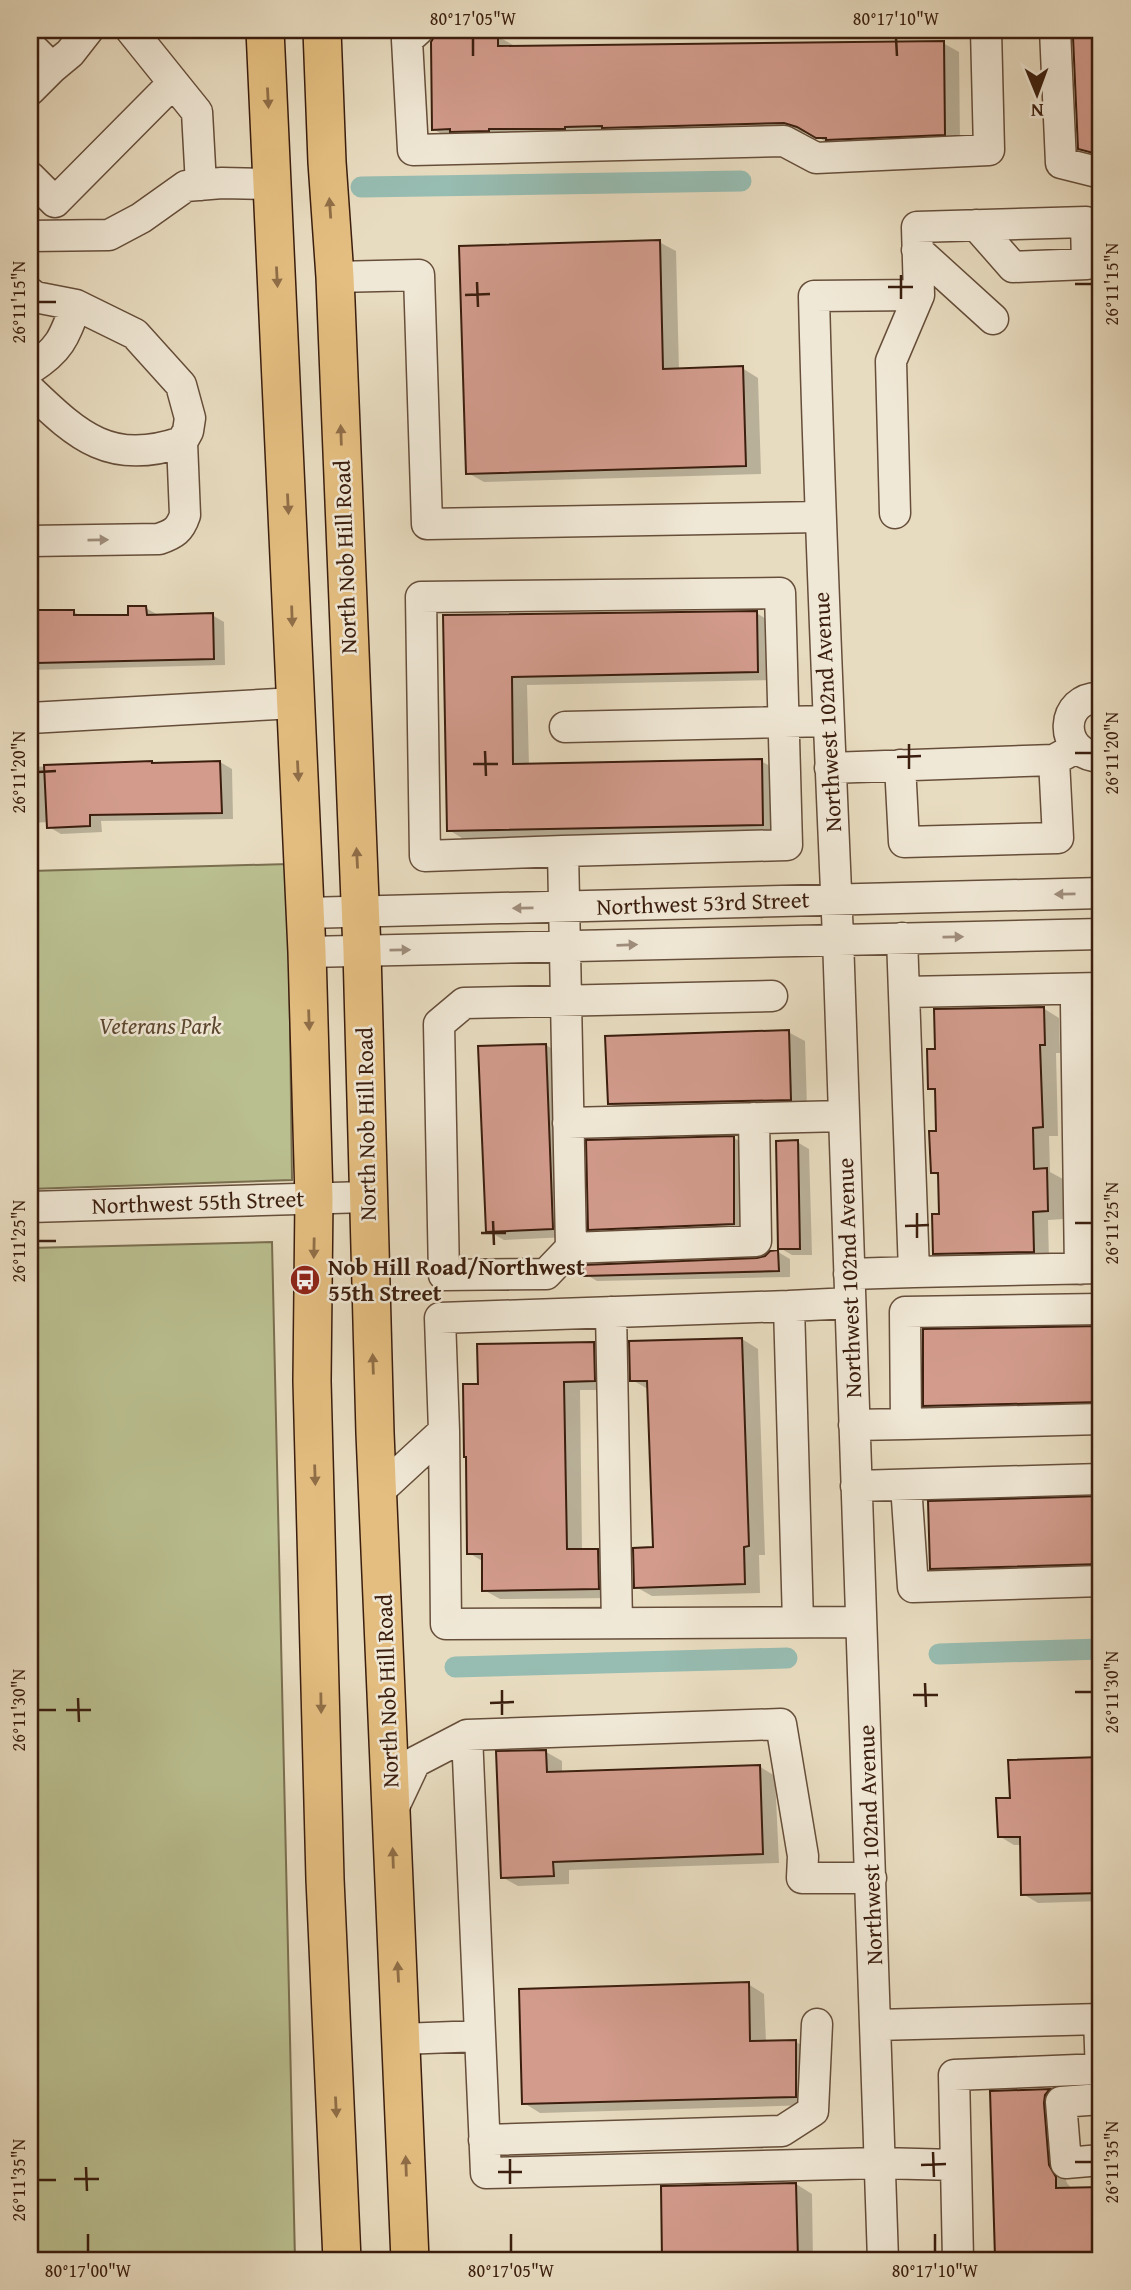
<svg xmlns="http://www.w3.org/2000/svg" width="1131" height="2290" viewBox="0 0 1131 2290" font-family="'Gentium Book Plus',serif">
	<rect width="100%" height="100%" fill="#e8dcc0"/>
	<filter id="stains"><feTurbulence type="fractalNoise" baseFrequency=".00286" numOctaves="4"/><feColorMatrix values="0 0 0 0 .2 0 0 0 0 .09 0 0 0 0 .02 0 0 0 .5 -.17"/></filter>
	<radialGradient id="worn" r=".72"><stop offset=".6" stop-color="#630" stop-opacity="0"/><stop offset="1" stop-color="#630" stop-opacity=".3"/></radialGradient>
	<path fill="#babf90" stroke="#7a6e4f" stroke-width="2" d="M288 864 292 1180 30 1189V871Z
		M272 1242 295 2260H30V1248Z"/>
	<path fill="#0003" d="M497 36 513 45V48L943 43 959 52 960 143 834 147 813 134 801 132 449 138 433 129Z
		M1101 38V159L1080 148 1075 39Z
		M659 242 676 251 679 370 742 368 758 378 761 474 484 482 468 473Z
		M146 608 158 615H212L224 622 225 665 30 670V612H74L82 617 129 616Z
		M756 613 772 622 773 680 527 685 529 766 761 761 777 770 779 833 465 840 449 830 445 616Z
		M220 762 232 769 233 819 101 821 102 832 61 834 49 827V822L30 823V767Z
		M1043 1008 1059 1018 1060 1053H1056L1058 1136H1049L1050 1172 1063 1179 1064 1219 1048 1220 1049 1260 951 1262 935 1253 940 1215 939 1176 932 1172 938 1132 937 1092 930 1088 937 1051Z
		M788 1032 805 1041 807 1108 625 1113 609 1103Z
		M546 1045 562 1055 569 1237 504 1240 488 1231Z
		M734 1138 746 1145 745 1230 602 1236 590 1229Z
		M797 1142 809 1149 812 1255H792L780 1248Z
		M778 1252 790 1259V1277L597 1281 585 1274 757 1260Z
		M1101 1327V1411L941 1414 925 1405 924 1331Z
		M742 1339 758 1349 765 1555H759L760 1593 652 1596 636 1587 655 1549 648 1389 632 1380Z
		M594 1344 610 1353V1390H580L582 1551 598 1550 614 1560V1598L500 1599 484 1590V1562L469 1553 480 1386Z
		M1101 1498V1573L948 1577 932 1568 930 1503Z
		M546 1752 562 1761V1774L759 1766 775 1776 779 1863 569 1870V1884L518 1886 502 1877Z
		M1101 1759V1901L1038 1903 1023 1894 1022 1845H1014L999 1836 1011 1799 1010 1762Z
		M748 1984 764 1994 766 2042H796L812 2051V2105L540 2113 524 2103Z
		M1050 2090 1065 2099 1064 2175 1067 2183 1072 2189 1101 2188V2260H1003L997 2256 991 2093Z
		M796 2184 812 2194 813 2260H664L663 2188Z"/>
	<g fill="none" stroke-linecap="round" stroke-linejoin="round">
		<path stroke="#97bcb1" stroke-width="21" d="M361 187 741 181
			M939 1654 1101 1649
			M455 1667 787 1658"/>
	</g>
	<path fill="#d29b8c" stroke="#3b1e0e" stroke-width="2" d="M498 34V46L944 41 945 135 826 140V138H816L797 127 784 123 602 128V126L565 127V129H489V131L450 132V129L432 130 431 42 435 35Z
		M1101 36V155L1078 149 1073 37Z
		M660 240 663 369 743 366 746 466 466 474 459 246Z
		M128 606H146L147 615 213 613 214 659 36 663V610H74V615H128Z
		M757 611 758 672 512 677 513 764 762 759 763 825 447 831 443 615Z
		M152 761V763L220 761 222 813 90 815V826L47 828 44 765Z
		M1044 1007 1045 1045H1040L1043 1127 1033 1128 1034 1169 1047 1168 1048 1211 1033 1212 1034 1252 933 1254 932 1214H939L938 1173H931L929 1131H936L935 1089H928L927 1049H935L934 1009Z
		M789 1030 791 1100 608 1104 605 1036Z
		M546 1044 553 1229 486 1232 478 1046Z
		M734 1136V1224L588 1230 586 1140Z
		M798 1140 800 1249H778L776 1141Z
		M778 1250 779 1271 583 1276V1265L757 1258 765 1256 770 1251Z
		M1101 1326V1402L923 1406V1329Z
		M742 1338 749 1546 744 1547 745 1584 634 1588 633 1548 653 1547 647 1381H630L629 1341Z
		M594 1342 595 1381 564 1382 567 1549H598L599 1589 482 1591V1554H467L466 1457H464L463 1384H478L477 1344Z
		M1101 1496V1564L930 1569 928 1501Z
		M546 1750 547 1772 760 1765 763 1854 553 1862 554 1876 501 1878 496 1751Z
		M1101 1757V1893L1021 1895 1020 1837H998L996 1798H1010L1008 1760Z
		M749 1982 750 2041 796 2040V2097L522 2104 519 1989Z
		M1050 2089 1045 2095 1044 2103 1049 2165 1056 2177V2188L1101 2187V2254L995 2257 990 2091Z
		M796 2183 798 2259 662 2260 661 2186Z"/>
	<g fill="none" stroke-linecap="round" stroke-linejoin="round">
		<g stroke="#664e3a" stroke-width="33">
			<path id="minor" d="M131 30 197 112 201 185
				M418 30 407 40 413 150 784 141 816 158 989 150 986 30
				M1055 30 1061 163 1101 173
				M30 46 52 68 30 90
				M52 68 70 53 88 30
				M30 177 55 202 173 83
				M30 236 109 235 141 218 186 186 222 183 273 184
				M917 250 993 319
				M335 277 419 275 427 524 819 517
				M30 293 35 297 76 305 135 334 181 385 190 418 188 431 182 442C111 466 79 437 30 390
				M30 369C60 350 64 338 76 305
				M895 513 891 361 919 295
				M30 541 159 539C174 534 180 530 185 515L182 442
				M1101 698C1060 695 1056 755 1101 757
				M30 718 295 703
				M565 727 828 721
				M900 765 904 842 1058 838 1054 760
				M830 768 1054 760 1076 748
				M563 851 787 845 780 593 421 597 425 856 563 851 571 1248 546 1274 444 1275 439 1024 464 1003 772 996
				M305 913 1101 893
				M307 952 1101 934
				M904 992 1101 988
				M568 1123 844 1116
				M30 1207 367 1197
				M571 1248 756 1241 754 1118
				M1080 1269 1076 1005 1101 991
				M914 1272 1101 1268
				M849 1274 914 1272 902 938
				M611 1312 617 1623
				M906 1424 1101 1419
				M854 1425 906 1424 905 1312 1101 1309
				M444 1431 440 1318 789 1306
				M906 1485 913 1587 1101 1581
				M856 1486 1101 1479
				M378 1492 444 1431 446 1624 861 1622
				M798 1622 789 1306 850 1303
				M392 1811 415 1762 467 1735
				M871 1878H802L803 1856 781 1724 467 1735 486 2173 879 2163 956 2165 958 2260
				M1099 2019 1101 2074
				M876 2025 1101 2019
				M401 2039 480 2036
				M1101 2099 1061 2102 1066 2163 1101 2160
				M484 2140 782 2131 813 2111 817 2024
				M956 2165 954 2075 1101 2069
				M883 2260C868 1819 856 1378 838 938 829 724 819 510 814 296L919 295 917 227 1086 222 1087 264 1013 267 976 225"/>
		</g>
		<g stroke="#3b1e0e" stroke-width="40">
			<path id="major" d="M265 30 307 952 314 1198 312 1381 325 1879 342 2260
				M322 30 327 162 335 277 362 951 375 1433 410 2260"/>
		</g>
		<use href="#minor" stroke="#f0e8d6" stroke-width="30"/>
		<use href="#major" stroke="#e4be80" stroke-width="37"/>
	</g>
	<defs><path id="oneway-solid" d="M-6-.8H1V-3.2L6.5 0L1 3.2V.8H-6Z" transform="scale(1.75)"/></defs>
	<g fill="#906e47">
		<use href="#oneway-solid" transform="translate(268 98) rotate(87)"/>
		<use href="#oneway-solid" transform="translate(330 208) rotate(-94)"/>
		<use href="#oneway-solid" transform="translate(277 277) rotate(87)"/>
		<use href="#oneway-solid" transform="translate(341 435) rotate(-92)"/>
		<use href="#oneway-solid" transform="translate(288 504) rotate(87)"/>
		<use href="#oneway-solid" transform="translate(292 616) rotate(88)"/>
		<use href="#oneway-solid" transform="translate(298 771) rotate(87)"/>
		<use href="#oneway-solid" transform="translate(357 858) rotate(-93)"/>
		<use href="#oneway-solid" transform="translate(309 1020) rotate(88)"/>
		<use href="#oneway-solid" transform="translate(314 1248) rotate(91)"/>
		<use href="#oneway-solid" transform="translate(373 1364) rotate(-92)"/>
		<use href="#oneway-solid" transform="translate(315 1475) rotate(88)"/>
		<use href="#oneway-solid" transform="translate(321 1703) rotate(89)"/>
		<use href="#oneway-solid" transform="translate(393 1858) rotate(-92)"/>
		<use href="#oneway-solid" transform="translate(398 1972) rotate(-93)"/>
		<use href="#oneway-solid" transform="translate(336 2107) rotate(87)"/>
		<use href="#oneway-solid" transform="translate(406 2166) rotate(-92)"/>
	</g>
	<g fill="#9f8d7c">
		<use href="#oneway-solid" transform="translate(98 540) rotate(-1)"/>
		<use href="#oneway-solid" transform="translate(1065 894) rotate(179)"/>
		<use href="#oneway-solid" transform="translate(523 908) rotate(179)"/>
		<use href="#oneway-solid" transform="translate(953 937) rotate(-1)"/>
		<use href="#oneway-solid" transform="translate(627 945) rotate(-2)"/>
		<use href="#oneway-solid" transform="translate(400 950) rotate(-1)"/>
	</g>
	<path fill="none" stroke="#3b1e0e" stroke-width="2.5" d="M473 38V56M896 38 897 56M901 275V299M477 282 478 307M1075 284H1092M888 287H913M465 295 490 294M38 302H56M909 744V769M485 751 486 776M1075 753H1092M897 757 921 756M473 764H498M38 772 56 771M917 1213V1238M493 1221 494 1245M1075 1223H1092M905 1226 929 1225M481 1233H506M38 1241H56M925 1683 926 1707M502 1690V1715M1075 1692H1092M913 1695H938M78 1698 79 1722M490 1703 514 1702M38 1710H56M66 1710H91M933 2152 934 2177M510 2159V2184M1075 2162H1092M921 2165 946 2164M86 2167 87 2191M498 2172H522M74 2179H99M38 2180H56M88 2234V2252M511 2234V2252M935 2234V2252"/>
	<defs>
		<g id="bus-disc" transform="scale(1.575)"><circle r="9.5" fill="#8f2418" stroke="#f0e8d6"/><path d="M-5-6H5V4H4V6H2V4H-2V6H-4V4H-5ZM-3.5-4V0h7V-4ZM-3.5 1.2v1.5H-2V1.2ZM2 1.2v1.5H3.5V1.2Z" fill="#fff"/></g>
	</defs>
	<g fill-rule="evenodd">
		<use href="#bus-disc" x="305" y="1280"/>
	</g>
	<g text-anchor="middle" stroke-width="5" stroke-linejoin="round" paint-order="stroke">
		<g font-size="23" fill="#3b1e0e" stroke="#f0e8d6">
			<text transform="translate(345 557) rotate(-92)" y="8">North Nob Hill Road</text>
			<text transform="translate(827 712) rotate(-93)" y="8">Northwest 102nd Avenue</text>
			<text transform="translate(703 903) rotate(-2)" y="8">Northwest 53rd Street</text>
			<text transform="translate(366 1124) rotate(-91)" y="8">North Nob Hill Road</text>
			<text transform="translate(198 1202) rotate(-2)" y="8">Northwest 55th Street</text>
			<text transform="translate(849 1278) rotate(-92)" y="8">Northwest 102nd Avenue</text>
			<text transform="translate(387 1691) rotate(-92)" y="8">North Nob Hill Road</text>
			<text transform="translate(870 1845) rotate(-92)" y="8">Northwest 102nd Avenue</text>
		</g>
		<g font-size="23" font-style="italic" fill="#5b462e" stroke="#f0e8d6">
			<text x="160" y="1034">Veterans Park</text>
		</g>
		<g font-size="23" font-weight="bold" fill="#3b1e0e" stroke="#f0e8d6" text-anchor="start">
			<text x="328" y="1275">Nob Hill Road/Northwest<tspan x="328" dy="26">55th Street</tspan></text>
		</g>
	</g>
	<rect width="1131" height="2290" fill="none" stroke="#e8dcc0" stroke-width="77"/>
	<g transform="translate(1037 94) rotate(179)" stroke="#f0e8d6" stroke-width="5" paint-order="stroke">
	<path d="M0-5L12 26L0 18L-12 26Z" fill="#3b1e0e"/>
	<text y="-10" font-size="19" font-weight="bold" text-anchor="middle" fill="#3b1e0e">N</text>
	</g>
	<rect x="38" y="38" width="1054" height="2214" fill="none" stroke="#3b1e0e" stroke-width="2.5"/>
	<g font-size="18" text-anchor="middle" fill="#3b1e0e">
		<text x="473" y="25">80°17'05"W</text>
		<text x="896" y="25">80°17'10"W</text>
		<text transform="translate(1112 284) rotate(-90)" y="6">26°11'15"N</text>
		<text transform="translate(19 302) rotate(-90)" y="6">26°11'15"N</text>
		<text transform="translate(1112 753) rotate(-90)" y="6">26°11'20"N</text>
		<text transform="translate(19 772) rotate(-90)" y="6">26°11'20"N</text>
		<text transform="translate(1112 1223) rotate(-90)" y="6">26°11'25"N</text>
		<text transform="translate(19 1241) rotate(-90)" y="6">26°11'25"N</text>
		<text transform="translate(1112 1692) rotate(-90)" y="6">26°11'30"N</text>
		<text transform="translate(19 1710) rotate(-90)" y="6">26°11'30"N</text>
		<text transform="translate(1112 2162) rotate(-90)" y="6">26°11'35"N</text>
		<text transform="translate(19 2180) rotate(-90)" y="6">26°11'35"N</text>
		<text x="88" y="2277">80°17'00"W</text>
		<text x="511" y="2277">80°17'05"W</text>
		<text x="935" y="2277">80°17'10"W</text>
	</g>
	<rect width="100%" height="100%" filter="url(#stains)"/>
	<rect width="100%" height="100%" fill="url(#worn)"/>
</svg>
